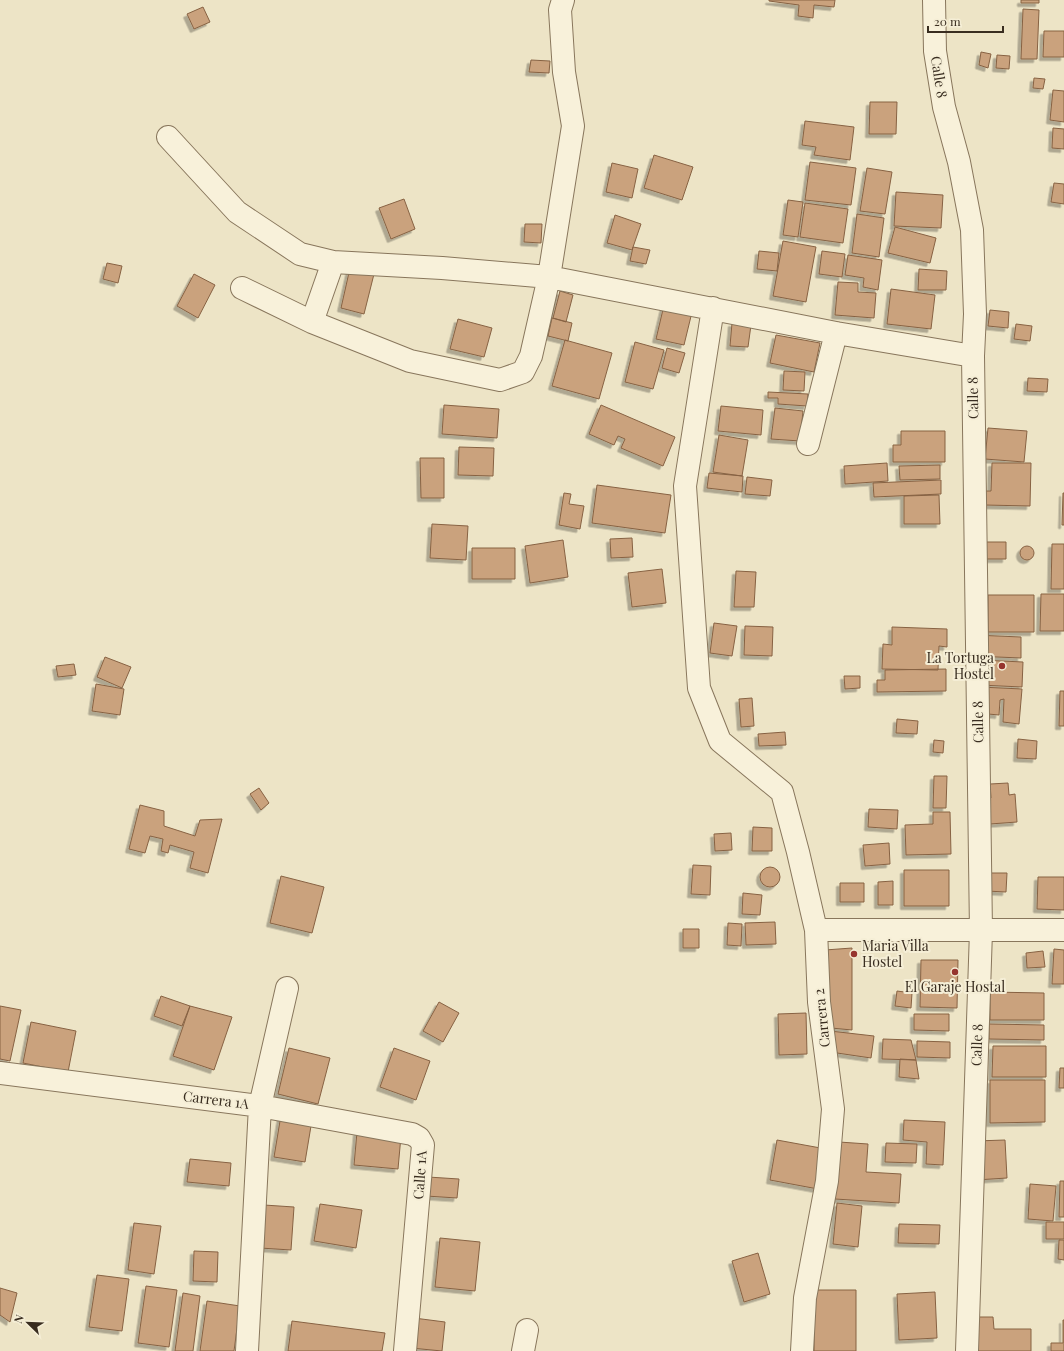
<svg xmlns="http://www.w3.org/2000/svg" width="1064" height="1351" viewBox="0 0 1064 1351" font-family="'Playfair Display',serif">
	<defs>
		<filter id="shadow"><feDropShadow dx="-3.5" dy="3.5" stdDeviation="0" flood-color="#0004"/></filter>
	</defs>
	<rect width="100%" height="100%" fill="#ede4c6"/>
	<path fill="#caa27d" stroke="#876243" filter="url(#shadow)" d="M769 0H835L834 7 814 5 813 18 798 16 799 5 769 1Z
		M1021 0H1039V3H1021Z
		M203 7 210 22 194 29 187 14Z
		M1023 9 1039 10 1037 59H1021Z
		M1044 31H1064V57H1043Z
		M981 52 991 54 988 68 979 65Z
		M997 55 1010 56 1009 69 996 68Z
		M531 60 550 61 549 73 529 72Z
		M1034 78 1045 79 1043 89 1033 88Z
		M1053 90 1064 91V122L1050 120Z
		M870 102H897L896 134H869Z
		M805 121 854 127 850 160 814 155 816 147 802 145Z
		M1053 128 1064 129V149L1052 148Z
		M654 155 693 167 682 200 644 188Z
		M810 162 856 168 851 205 805 200Z
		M612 163 638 169 632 198 606 192Z
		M867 168 892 172 885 214 860 211Z
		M1054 183 1064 184V204L1051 202Z
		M896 192 943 195 941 228 894 226Z
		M404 199 415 229 391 239 379 208Z
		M788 200 803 202 798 237 783 235Z
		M805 203 848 209 843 243 800 237Z
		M857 214 884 218 879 257 852 253Z
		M615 215 641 224 632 250 607 243Z
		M525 224H542L541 243 524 242Z
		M895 227 936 238 930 263 888 253Z
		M783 241 816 247 806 302 773 296Z
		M633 247 650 250 646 264 630 261Z
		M759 251 779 253 777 271 757 269Z
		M822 251 845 254 842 277 819 274Z
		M848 255 882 260 878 290 863 287 864 278 845 275Z
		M107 263 122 266 118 283 103 279Z
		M350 268 374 274 364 314 341 308Z
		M919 269 947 271 946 290H918Z
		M194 274 215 285 198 318 177 306Z
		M838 282 858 283V292L876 293 874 318 835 315Z
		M891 289 935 295 931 329 887 324Z
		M560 291 573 295 566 322 553 318Z
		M665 301 693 308 684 345 656 339Z
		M990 310 1009 312 1008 328 988 326Z
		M552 318 572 323 568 341 548 336Z
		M458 319 492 328 484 357 450 349Z
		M732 323 751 325 748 347 730 346Z
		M1016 324 1032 326 1030 341 1014 339Z
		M776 335 820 343 814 372 770 363Z
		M565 340 612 353 599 399 552 386Z
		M635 342 664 350 653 389 625 382Z
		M667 348 685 353 679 373 662 368Z
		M784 371 805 372 804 391 783 390Z
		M1028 378 1048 379 1047 392 1027 391Z
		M768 392 808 394 807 406 778 404V398H768Z
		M444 405 499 409 497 438 442 434Z
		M601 405 675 437 663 466 621 448 625 439 618 436 614 445 589 434Z
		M721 406 763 410 761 435 718 431Z
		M775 408 803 411 800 441 771 439Z
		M988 428 1027 431 1024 462 985 459Z
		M901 431H945V462H893V445H901Z
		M719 435 748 440 742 476 713 472Z
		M459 447 494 448 493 476 458 475Z
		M420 458H444V498H421Z
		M887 463 888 481 845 484 844 466Z
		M992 463H1031L1030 506 984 505V491H991Z
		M940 465V479L900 480 899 466Z
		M709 473 743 476 742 492 707 488Z
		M747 477 772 480 770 496 745 494Z
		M941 480V494L874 497 873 483Z
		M597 485 671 495 665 533 592 523Z
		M564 493 571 494 569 504 584 506 580 529 559 525Z
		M1063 493H1064V525H1062Z
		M939 495 940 524H904V496Z
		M432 524 468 526 466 560 430 558Z
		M632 538 633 557 611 558 610 539Z
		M563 540 568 577 530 583 525 546Z
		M979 542H1006V559H978Z
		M1052 544H1064V589H1051Z
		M1020 553a7 7 0 1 1 14 0a7 7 0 1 1-14 0Z
		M472 548H515V579H472Z
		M662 569 666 603 632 607 628 573Z
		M736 571 756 572 754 607H734Z
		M1041 594H1064V631H1040Z
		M988 595H1034V632H988Z
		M714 623 737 626 732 656 710 653Z
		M745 626 773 627 772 656 744 655Z
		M892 627 947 629V647L939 646 938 670 882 669 883 644 892 645Z
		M974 635 1021 637V658L973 656Z
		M105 657 131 667 122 688 97 677Z
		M981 660 1023 662 1022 687 980 685Z
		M74 664 76 675 58 677 56 666Z
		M946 669V691L877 692V680H885V670Z
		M844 676H860V688L845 689Z
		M96 684 124 689 120 715 92 711Z
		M980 687 1022 689 1019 724 1003 722 1004 699 1000 700 999 715 977 713Z
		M1060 691H1064V726H1059Z
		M752 698 754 726 741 727 739 699Z
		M897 719 918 721 917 734 896 733Z
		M785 732 786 745 759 746 758 734Z
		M1018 739 1037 741 1036 759 1017 758Z
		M934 740 944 741 943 753 933 752Z
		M934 776H947L946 808H933Z
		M1008 783 1009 795 1015 794 1017 822 990 824 980 799 991 798 990 784Z
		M259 788 269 803 261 810 250 794Z
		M140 805 164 811V826L195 836 200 820 222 819 208 873 190 868 194 852 170 845 168 853 161 851 163 839 150 836 145 853 129 849Z
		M869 809 898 810 897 829 868 827Z
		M933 812H950L951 854 906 855 905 825 933 824Z
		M753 827 772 828V851H752Z
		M731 833 732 850 715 851 714 834Z
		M889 843 890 864 865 866 863 845Z
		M693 865 711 866 710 895 691 894Z
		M760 877a10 10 0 1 1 20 0a10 10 0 1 1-20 0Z
		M904 870H949V906H904Z
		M987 873H1007L1006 892 986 891Z
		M281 876 324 887 312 933 270 923Z
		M1038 877H1064V910L1037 909Z
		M893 881V905H878V882Z
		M840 883H864V902H840Z
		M743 893 762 895 760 915 742 914Z
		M775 922 776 944 746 945 745 923Z
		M728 923 742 924 741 946 727 945Z
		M683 929H699V948H683Z
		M852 948V1030L831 1028 825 950Z
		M1054 949 1064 950V984H1052Z
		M1043 951 1045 967 1027 968 1026 953Z
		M921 960H958L957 1008 920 1007Z
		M897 991 912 993 911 1008 895 1006Z
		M990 992 1044 993V1020H990Z
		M161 996 190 1006 182 1026 154 1016Z
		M439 1002 459 1013 443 1042 423 1031Z
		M0 1006 21 1010 10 1061 0 1059Z
		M190 1006 232 1017 214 1070 173 1056Z
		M806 1013 807 1054 779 1055 778 1014Z
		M914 1014H949V1031L914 1030Z
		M31 1022 76 1031 68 1072 23 1063Z
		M989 1024 1044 1025V1040L989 1039Z
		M830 1031 874 1036 871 1058 837 1053Z
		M883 1039 911 1040 916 1060 882 1059Z
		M917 1041 950 1042V1058L917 1057Z
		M993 1046H1046V1077H992Z
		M289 1048 330 1058 318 1104 278 1094Z
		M394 1048 430 1061 416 1100 380 1087Z
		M900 1059 916 1060 919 1079 899 1077Z
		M1060 1068H1064V1088H1059Z
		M990 1080H1045V1122L990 1123Z
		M281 1115 312 1120 305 1162 274 1157Z
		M904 1120 945 1122 943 1165 926 1164 927 1142 903 1140Z
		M357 1132 401 1136 398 1169 354 1165Z
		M777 1140 826 1149 818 1189 770 1180Z
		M1005 1140 1007 1178 976 1180 975 1141Z
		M839 1142 868 1144 866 1172 901 1174 899 1203 835 1199Z
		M886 1143 917 1144 916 1163 885 1162Z
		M190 1159 231 1163 229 1186 187 1182Z
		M428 1177 459 1179 457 1198 426 1196Z
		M1060 1181H1064V1217H1059Z
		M1030 1184 1056 1186 1053 1221 1028 1219Z
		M837 1203 862 1206 858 1247 833 1244Z
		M320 1204 362 1210 356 1248 314 1241Z
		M264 1205 294 1207 291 1250 260 1248Z
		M1046 1222H1064V1239H1046Z
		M134 1223 161 1226 154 1274 128 1270Z
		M899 1224 940 1225 939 1244 898 1243Z
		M440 1238 480 1242 475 1291 435 1287Z
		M1059 1240H1064V1260L1058 1259Z
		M194 1251 218 1252 217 1282 193 1281Z
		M758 1253 770 1294 744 1302 732 1261Z
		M97 1275 129 1279 122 1331 89 1327Z
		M146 1286 177 1290 169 1347 138 1343Z
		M0 1288 17 1293 10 1322 0 1315Z
		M814 1290H856V1351H814Z
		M935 1292 937 1338 899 1340 897 1294Z
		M183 1293 200 1296 193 1351H175Z
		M207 1301 240 1306 234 1351H200Z
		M972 1317H993L994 1329H1031V1351H972Z
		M414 1318 445 1322 442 1351 411 1348Z
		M1063 1320H1064V1351H1051V1343H1063Z
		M292 1321 385 1333 382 1351H288Z"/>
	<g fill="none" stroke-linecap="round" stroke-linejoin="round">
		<g stroke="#88765c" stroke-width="24">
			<path id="minor" d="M934 0 935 51 944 107 959 162 972 230 975 314 973 356 981 931 967 1351
				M168 137 237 212 300 254 333 262 442 268 549 277 836 333 973 356
				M242 288 312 322 410 361 500 380 523 372 531 356 549 277 573 126 564 72 560 10 563 0
				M713 308 685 486 699 688 720 741 782 792 798 852 816 930 819 1002 833 1109 827 1181 805 1298 802 1351
				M312 322 333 262
				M808 444 836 333
				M816 930H1064
				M0 1073 260 1106 412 1134 419 1138 423 1145 405 1351
				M247 1351 260 1106 287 988
				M523 1351 527 1330"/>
		</g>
		<use href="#minor" stroke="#f8f1da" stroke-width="22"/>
	</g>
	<g fill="#96342e" stroke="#f5eed6" stroke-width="1.5">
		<circle cx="1002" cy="666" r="4"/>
		<circle cx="854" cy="954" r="4"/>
		<circle cx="955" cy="972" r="4"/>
	</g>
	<g text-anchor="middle" stroke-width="4" stroke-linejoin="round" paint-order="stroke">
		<g font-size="14" fill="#392d20" stroke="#f5eed6">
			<text transform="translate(939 77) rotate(81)" y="5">Calle 8</text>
			<text transform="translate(973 398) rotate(-91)" y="5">Calle 8</text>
			<text transform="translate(978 722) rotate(-91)" y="5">Calle 8</text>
			<text transform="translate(822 1018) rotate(-96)" y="5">Carrera 2</text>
			<text transform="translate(977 1045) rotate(-88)" y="5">Calle 8</text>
			<text transform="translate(216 1100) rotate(7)" y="5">Carrera 1A</text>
			<text transform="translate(420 1175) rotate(-86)" y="5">Calle 1A</text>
		</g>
		<g font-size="14" fill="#392d20" stroke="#f5eed6" text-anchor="end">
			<text x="994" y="663">La Tortuga<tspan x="994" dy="16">Hostel</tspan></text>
			<text x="862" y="951" text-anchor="start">Maria Villa<tspan x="862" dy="16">Hostel</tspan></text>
			<text x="955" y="992" text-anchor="middle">El Garaje Hostal</text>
		</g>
	</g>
	<g transform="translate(28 1323) rotate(293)" stroke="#f5eed6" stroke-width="3" paint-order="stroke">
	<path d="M0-3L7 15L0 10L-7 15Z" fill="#392d20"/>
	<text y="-6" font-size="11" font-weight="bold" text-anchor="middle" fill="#392d20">N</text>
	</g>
	<path d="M928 26v6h75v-6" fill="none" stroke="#392d20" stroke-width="2"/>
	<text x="934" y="26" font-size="12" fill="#392d20" stroke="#f5eed6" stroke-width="3" paint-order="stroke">20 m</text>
</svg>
